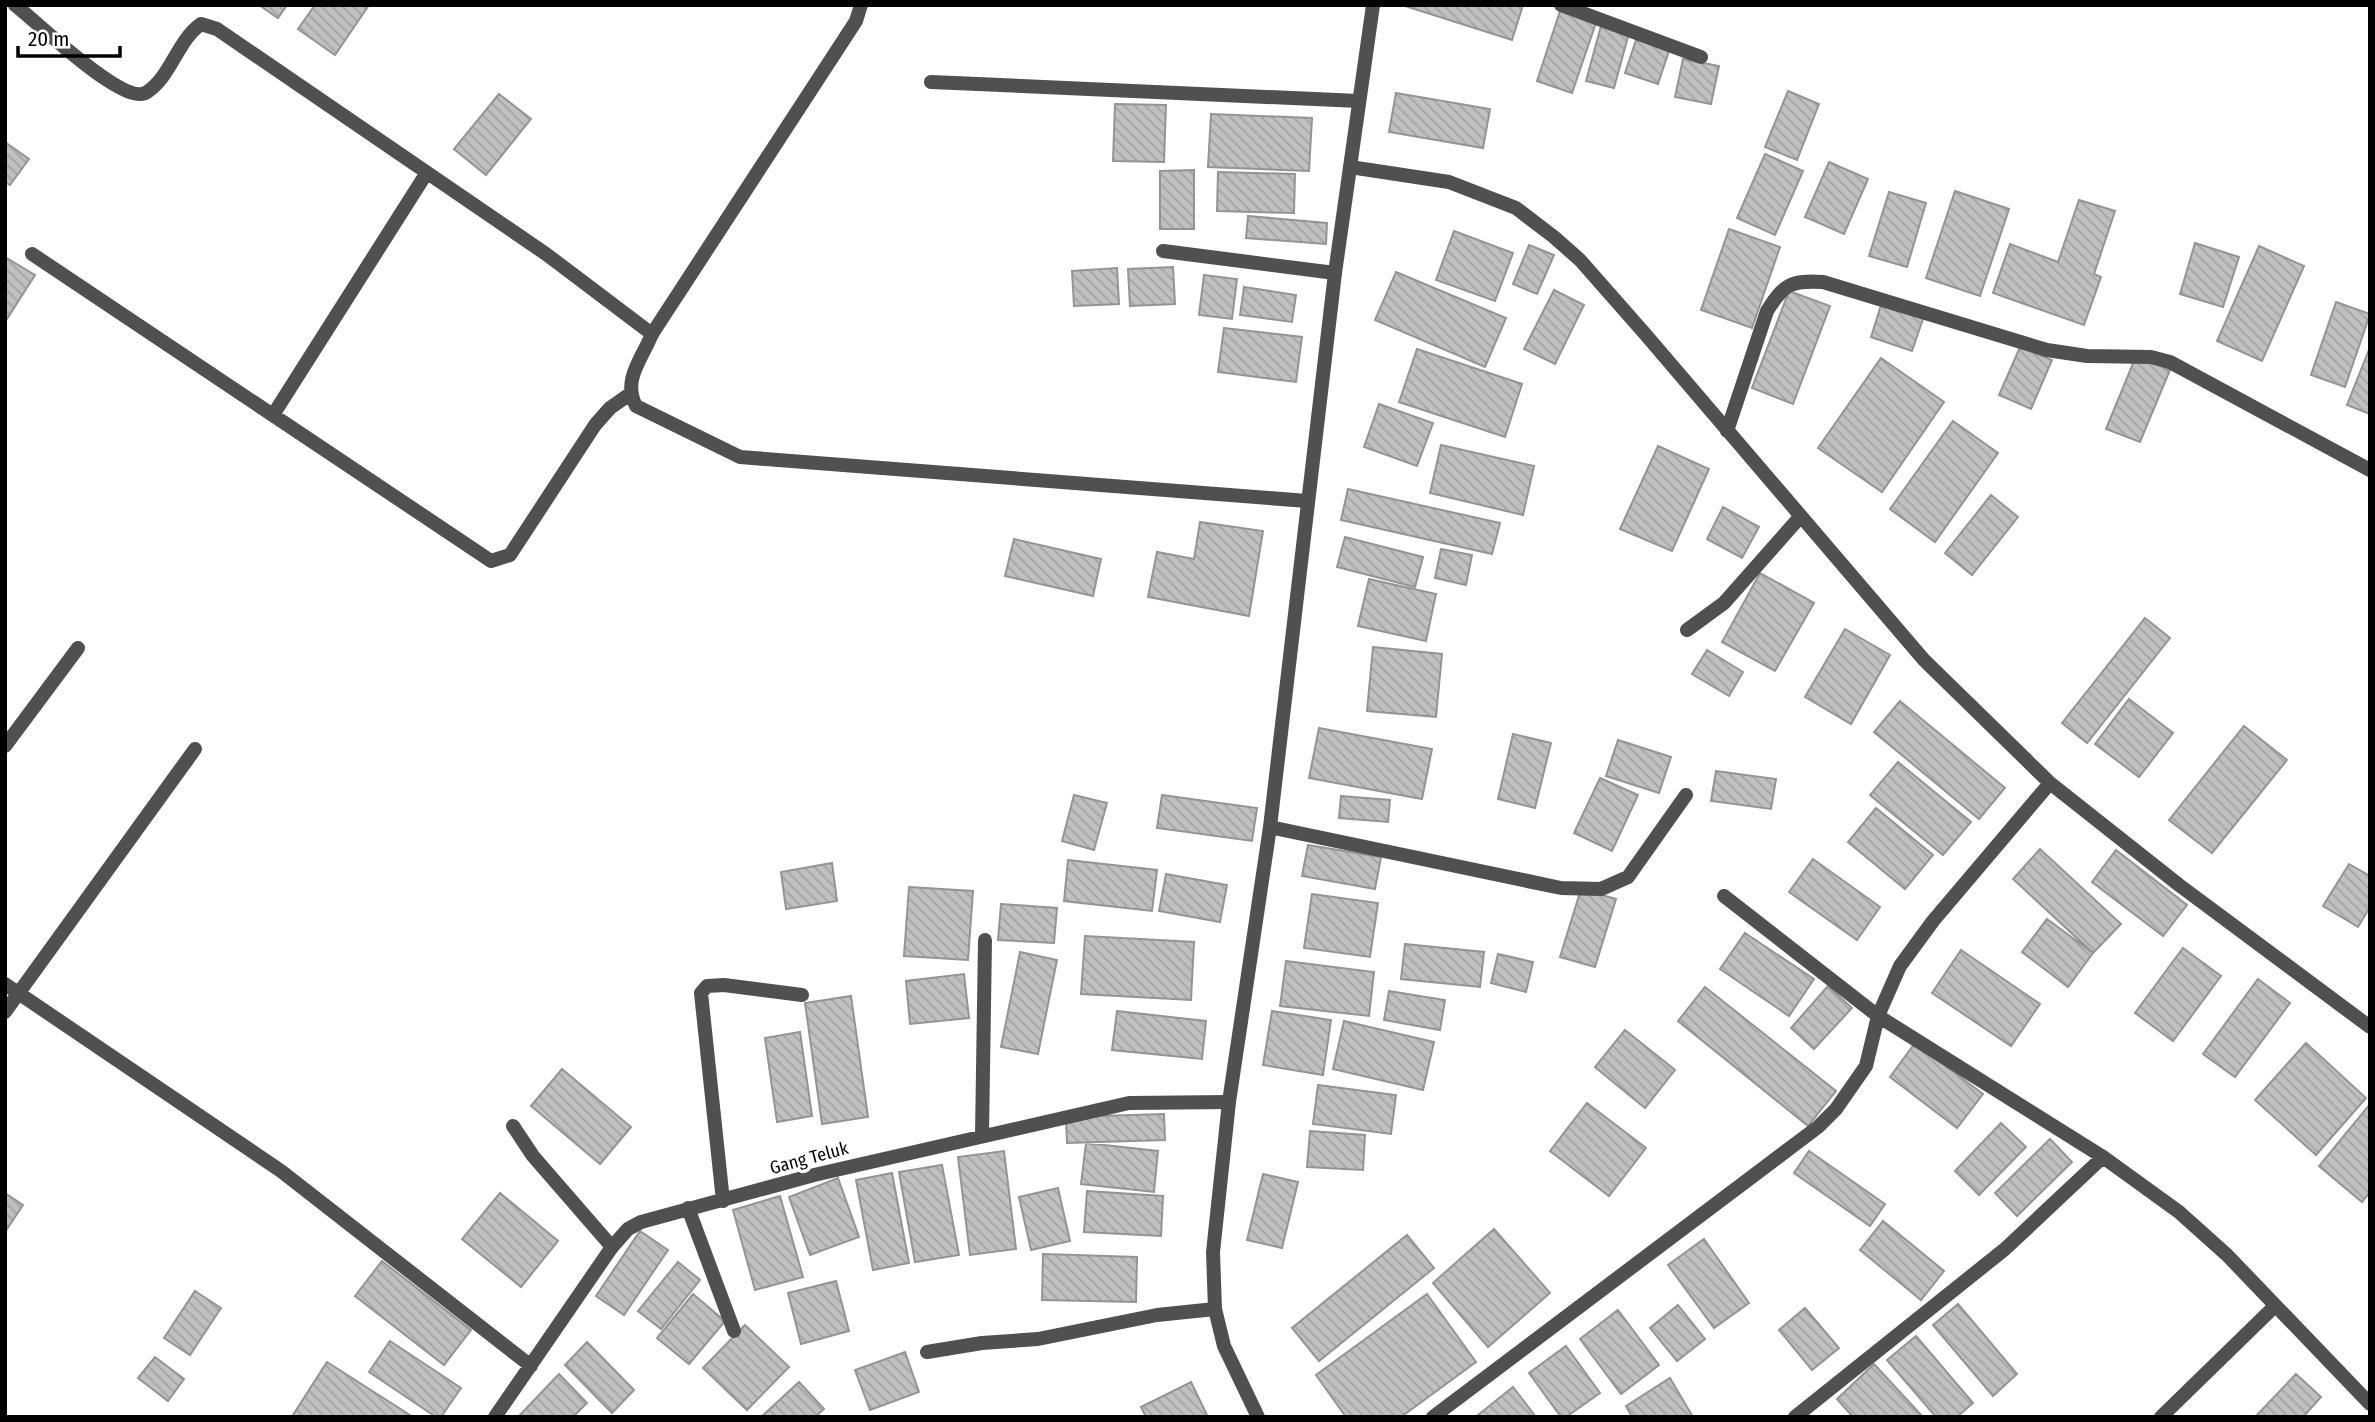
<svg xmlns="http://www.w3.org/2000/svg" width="2375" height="1422" viewBox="0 0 2375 1422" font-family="'Fira Sans Condensed',sans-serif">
	<defs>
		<pattern id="building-back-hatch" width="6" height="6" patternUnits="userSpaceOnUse" patternTransform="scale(1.75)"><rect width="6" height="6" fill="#c0c0c0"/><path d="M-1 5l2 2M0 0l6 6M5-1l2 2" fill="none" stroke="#a3a3a3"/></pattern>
	</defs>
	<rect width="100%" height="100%" fill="#fff"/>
	<path fill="url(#building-back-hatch)" stroke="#949494" stroke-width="2" d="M259 5H287L278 18Z
		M315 5H369L335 55 298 29Z
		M1402 5H1523L1512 40Z
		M1561 8 1597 20 1572 93 1537 81Z
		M1601 26 1629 33 1614 88 1586 81Z
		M1637 37 1670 48 1658 84 1625 73Z
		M1683 59 1719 66 1711 104 1675 97Z
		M1788 91 1819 104 1797 160 1765 147Z
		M1396 93 1490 109 1483 148 1389 132Z
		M499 94 531 119 486 175 454 149Z
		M1115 104 1166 105 1164 162 1113 161Z
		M1211 114 1312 118 1309 171 1208 167Z
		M5 142 29 159 10 185 5 182Z
		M1765 154 1803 171 1775 235 1737 218Z
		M1829 162 1868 179 1844 234 1805 217Z
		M1194 170V229H1160V171Z
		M1218 172 1295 174 1294 213 1217 211Z
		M1955 191 2009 209 1980 296 1926 278Z
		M1889 192 1926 203 1907 267 1869 256Z
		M2079 200 2115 211 2094 274 2101 277 2084 325 1993 293 2010 244 2058 262Z
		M1248 216 1327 223 1326 244 1246 238Z
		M1729 229 1780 247 1752 328 1701 310Z
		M1454 231 1513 253 1495 301 1436 280Z
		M2195 243 2239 257 2223 307 2180 294Z
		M1529 245 1554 255 1537 294 1513 284Z
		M2259 246 2304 266 2262 361 2217 341Z
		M5 257 35 275 5 322Z
		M1173 267 1175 304 1130 306 1128 269Z
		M1117 268 1119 304 1074 306 1072 271Z
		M1396 272 1506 318 1485 367 1375 320Z
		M1204 275 1237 279 1232 319 1199 315Z
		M1244 287 1296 295 1292 322 1240 315Z
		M1554 290 1584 305 1555 364 1524 349Z
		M1789 291 1830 306 1793 404 1752 388Z
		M1882 302 1924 316 1912 351 1871 337Z
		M2336 302 2370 314 2345 387 2311 375Z
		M1224 328 1302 337 1296 382 1218 372Z
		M2020 347 2052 360 2031 409 1999 395Z
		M2370 347V414L2347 405Z
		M1417 349 1522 384 1505 437 1399 402Z
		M2136 356 2170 370 2140 442 2106 429Z
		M1881 358 1944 402 1882 492 1818 448Z
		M1379 404 1433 423 1417 466 1364 447Z
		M1953 421 1998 453 1935 542 1890 509Z
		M1441 445 1534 466 1523 515 1430 493Z
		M1658 446 1709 469 1672 551 1620 529Z
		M1348 489 1500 523 1492 554 1341 520Z
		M1991 495 2018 517 1972 575 1945 553Z
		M1723 507 1759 527 1742 558 1707 539Z
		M1200 522 1263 531 1249 616 1148 597 1157 552 1194 559Z
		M1345 537 1423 557 1415 587 1337 567Z
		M1014 539 1101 559 1093 596 1005 576Z
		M1441 549 1472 555 1466 585 1435 578Z
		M1760 573 1814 603 1775 671 1722 642Z
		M1369 579 1436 594 1426 641 1358 626Z
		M2145 618 2170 638 2087 743 2062 723Z
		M1845 629 1890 655 1851 724 1805 697Z
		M1373 647 1442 654 1436 717 1367 711Z
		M1707 650 1743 672 1729 696 1692 674Z
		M2129 699 2173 733 2139 777 2095 744Z
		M1900 701 2005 788 1979 819 1874 732Z
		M2244 726 2287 760 2212 853 2169 820Z
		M1319 728 1432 749 1422 799 1309 778Z
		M1513 734 1551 743 1535 808 1498 799Z
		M1618 740 1671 757 1659 793 1606 776Z
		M1898 762 1971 822 1943 855 1870 795Z
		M1716 771 1776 779 1771 809 1711 801Z
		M1600 778 1638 795 1612 851 1574 833Z
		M1074 795 1107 803 1094 850 1062 841Z
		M1162 795 1257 808 1252 841 1157 828Z
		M1341 796 1390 800 1388 822 1339 818Z
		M1876 808 1933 855 1905 889 1848 842Z
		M1308 845 1381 857 1375 889 1302 876Z
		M2040 849 2121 924 2093 953 2013 879Z
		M2116 850 2187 905 2163 936 2092 882Z
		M1813 859 1880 907 1857 940 1789 892Z
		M1068 860 1157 870 1152 911 1064 901Z
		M832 863 837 901 786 909 781 872Z
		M2349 864 2370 876V907L2358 927 2323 906Z
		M1166 874 1227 885 1220 922 1159 911Z
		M909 887 973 891 968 960 904 956Z
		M1581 889 1616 899 1595 967 1560 957Z
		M1312 894 1378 903 1370 957 1304 948Z
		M1001 904 1057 908 1054 943 998 940Z
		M2047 919 2093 953 2068 987 2022 952Z
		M1745 933 1814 979 1789 1016 1720 969Z
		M1085 936 1194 942 1191 1000 1081 994Z
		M1405 944 1484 952 1480 987 1401 979Z
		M2183 948 2221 976 2173 1041 2135 1013Z
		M1961 950 2040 1004 2011 1046 1932 993Z
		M1020 952 1057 960 1038 1054 1001 1047Z
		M1498 954 1533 962 1526 992 1491 983Z
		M1286 961 1374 972 1369 1016 1280 1006Z
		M964 974 969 1018 910 1024 906 981Z
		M2258 979 2290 1003 2235 1077 2203 1054Z
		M1828 986 1852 1008 1814 1049 1791 1028Z
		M1705 987 1836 1091 1808 1126 1678 1021Z
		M1389 991 1445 1000 1440 1030 1384 1020Z
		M851 996 868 1117 822 1124 805 1003Z
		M1117 1011 1206 1021 1202 1059 1112 1050Z
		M1272 1011 1331 1020 1323 1075 1263 1065Z
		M1344 1021 1434 1042 1423 1090 1333 1069Z
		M1625 1030 1675 1070 1645 1108 1595 1067Z
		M800 1032 812 1116 777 1122 765 1038Z
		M1915 1043 1983 1094 1957 1128 1890 1077Z
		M2306 1043 2366 1098 2316 1155 2255 1100Z
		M562 1069 631 1127 600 1164 531 1106Z
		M1318 1085 1396 1095 1391 1134 1313 1124Z
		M1587 1103 1646 1148 1609 1196 1550 1151Z
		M2370 1104V1192L2362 1202 2319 1166Z
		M1164 1114 1165 1140 1067 1143 1066 1117Z
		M2001 1123 2026 1147 1979 1195 1955 1171Z
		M1310 1131 1365 1135 1363 1170 1307 1167Z
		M2050 1139 2072 1162 2017 1216 1995 1193Z
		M1086 1143 1158 1151 1154 1192 1081 1184Z
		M1004 1151 1016 1249 970 1255 958 1157Z
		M1809 1151 1885 1204 1870 1226 1794 1173Z
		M942 1165 959 1255 915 1262 899 1172Z
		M892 1173 909 1263 873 1270 856 1180Z
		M1263 1174 1298 1182 1282 1248 1247 1240Z
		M838 1178 859 1237 810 1255 789 1197Z
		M1058 1188 1070 1241 1031 1250 1019 1197Z
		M1087 1191 1163 1196 1161 1236 1084 1232Z
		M5 1193 23 1205 5 1232Z
		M500 1193 558 1241 521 1287 462 1239Z
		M780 1196 803 1277 755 1290 733 1210Z
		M1883 1221 1944 1271 1921 1300 1860 1250Z
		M1494 1229 1550 1293 1488 1347 1433 1283Z
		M640 1231 668 1250 624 1315 596 1296Z
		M1407 1235 1434 1268 1319 1361 1292 1328Z
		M1704 1239 1749 1303 1714 1328 1668 1265Z
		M1043 1254 1137 1257 1136 1302 1042 1300Z
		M382 1261 471 1330 444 1365 355 1296Z
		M678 1262 700 1280 661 1329 638 1311Z
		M836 1281 849 1331 801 1344 788 1293Z
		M195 1291 221 1308 190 1355 164 1338Z
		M693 1294 725 1321 689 1364 657 1338Z
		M1427 1294 1476 1362 1401 1417H1346L1316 1375Z
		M1958 1304 2017 1374 1993 1396 1933 1325Z
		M1678 1305 1705 1339 1677 1361 1650 1328Z
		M1805 1308 1839 1348 1812 1370 1779 1330Z
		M1618 1310 1659 1365 1621 1394 1580 1339Z
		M745 1325 789 1367 747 1410 703 1368Z
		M1916 1336 1973 1403 1957 1417H1936L1887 1360Z
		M390 1341 461 1388 441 1417H436L369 1372Z
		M587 1342 634 1390 612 1413 565 1365Z
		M1566 1346 1600 1393 1566 1417H1561L1529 1373Z
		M905 1352 919 1392 870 1410 855 1370Z
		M155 1357 184 1379 168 1401 138 1378Z
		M327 1362 413 1417H296L293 1415Z
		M1874 1364 1923 1417H1853L1837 1399Z
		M559 1374 587 1403 573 1417H518Z
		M2296 1374 2321 1397 2303 1417H2255Z
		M1670 1378 1693 1417H1632L1626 1406Z
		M799 1382 824 1409 815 1417H761Z
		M1191 1382 1208 1417H1146L1141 1407Z
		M1513 1387 1536 1417H1480L1478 1415Z"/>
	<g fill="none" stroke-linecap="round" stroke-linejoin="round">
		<path stroke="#505050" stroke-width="14" d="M652 334 856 21 861 5
			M513 1126 533 1156 612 1247
			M2161 1417 2275 1306"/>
		<path stroke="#505050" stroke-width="14" d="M15 5C36 21 124 108 147 92 172 75 177 41 201 24L217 29 546 254 652 334C642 359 622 380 636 406L740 457 1307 501
			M1561 5 1701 57
			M931 82 1359 101
			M1350 167 1449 182 1516 208 1554 237 1580 260 1646 335 1924 660 2050 783 2179 885 2370 1027
			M1163 251 1335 273
			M32 254 491 561 510 555 595 425 610 408 630 394
			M273 415 426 174
			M1727 431 1767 311C1784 284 1791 280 1823 282L2047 350 2087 356 2151 357 2170 362 2370 470
			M1687 630 1724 603 1800 517
			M5 746 78 648
			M1270 827 1561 888 1601 889 1628 877 1686 795
			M1724 896 1878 1016 2103 1157 2179 1212 2227 1255 2370 1404
			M5 984 281 1171 531 1366
			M5 1012 195 749
			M982 1135 985 940
			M723 1201 701 993 707 986 724 985 802 995
			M688 1208 734 1331
			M927 1352 982 1343 1038 1339 1157 1315 1215 1309
			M495 1417 612 1247 628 1229 641 1222 814 1175 1129 1103 1229 1102
			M1433 1417 1818 1127 1836 1109 1866 1066 1878 1016 1900 966 1933 921 2050 783
			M1795 1417 2005 1249 2103 1157"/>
		<path stroke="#505050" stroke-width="14" d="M1258 1417 1224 1346 1215 1309 1213 1252 1229 1102 1270 827 1335 273 1373 5"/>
	</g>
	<g text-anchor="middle" stroke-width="7" stroke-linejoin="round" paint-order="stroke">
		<g font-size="18" fill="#000" stroke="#fff">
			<text transform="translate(809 1158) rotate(-15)" y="6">Gang Teluk</text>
		</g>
	</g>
	<rect width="2375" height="1422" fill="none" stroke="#000000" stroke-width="14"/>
	<path d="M18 46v10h102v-10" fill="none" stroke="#000000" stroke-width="3.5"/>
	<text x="28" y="46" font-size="21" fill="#000000" stroke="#ffffff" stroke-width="5" paint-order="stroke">20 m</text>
</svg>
